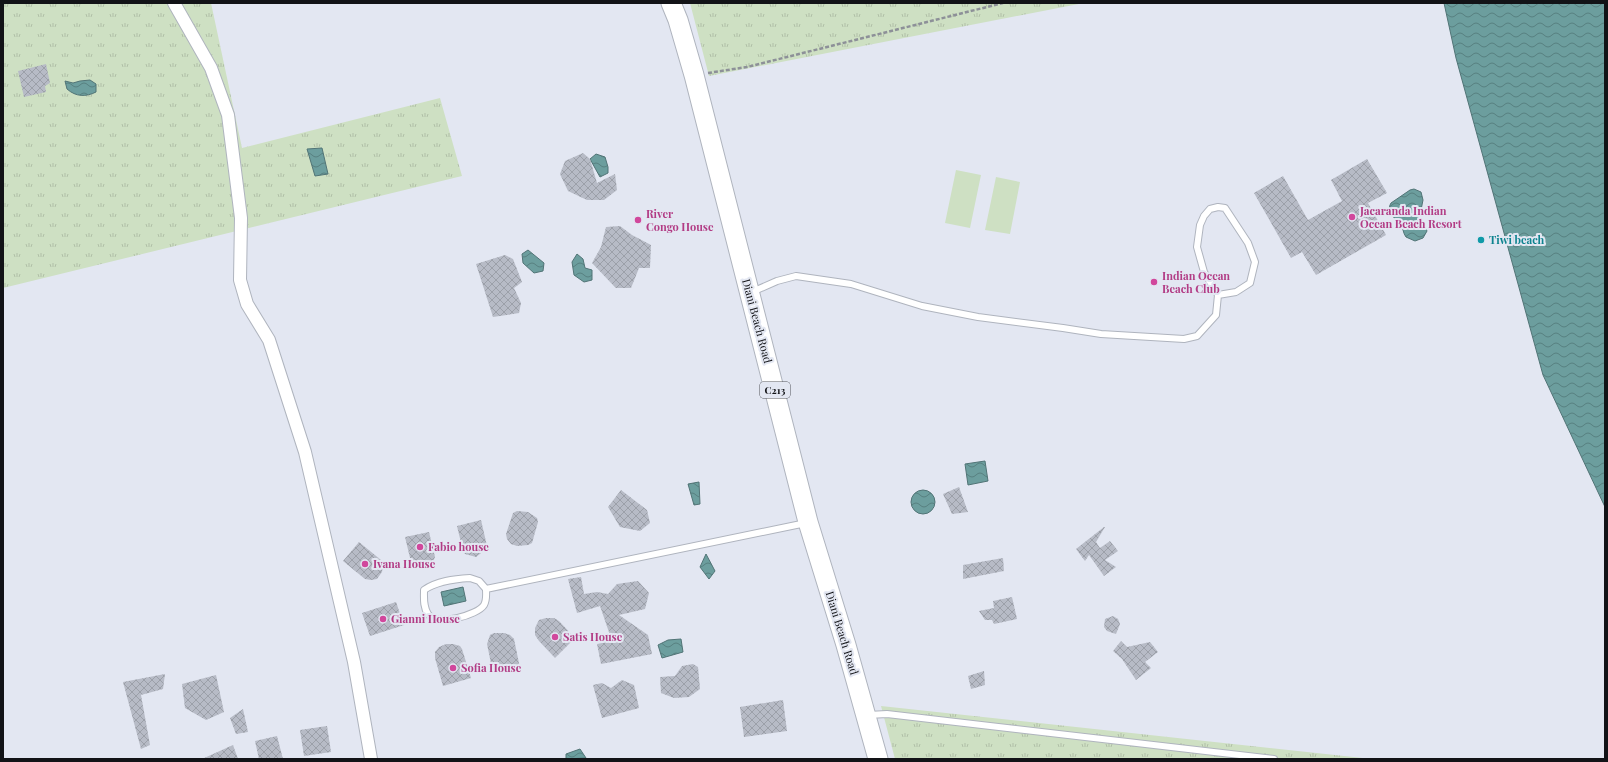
<svg xmlns="http://www.w3.org/2000/svg" width="1608" height="762" viewBox="0 0 1608 762" font-family="'Playfair Display',serif">
	<defs>
		<pattern id="grass-tufts" width="24" height="20" patternUnits="userSpaceOnUse"><rect width="24" height="20" fill="#cee0c3"/><path d="M3 7l-1-3M5 7V3M7 7l1-3M15 17l-1-3M17 17v-4M19 17l1-3" fill="none" stroke="#b0bfa7"/></pattern>
		<pattern id="water-waves" width="16" height="10" patternUnits="userSpaceOnUse"><rect width="16" height="10" fill="#6c9e9e"/><path d="M0 5q4-4 8 0t8 0" fill="none" stroke="#578080"/></pattern>
		<pattern id="building-cross-hatch" width="8" height="8" patternUnits="userSpaceOnUse"><rect width="8" height="8" fill="#b7bbc6"/><path d="M0 0l8 8M0 8l8-8" fill="none" stroke="#9ca0a9"/></pattern>
	</defs>
	<rect width="100%" height="100%" fill="#e3e7f2"/>
	<path fill="url(#grass-tufts)" d="M3 3H211L242 148 440 98 462 176 3 288Z
		M690 3H1084L709 76Z
		M881 706 1372 759H895Z"/>
	<path fill="#cee0c3" d="M956 170 981 175 970 228 945 223Z
		M996 177 1020 182 1010 234 985 230Z"/>
	<path fill="url(#water-waves)" stroke="#517476" d="M1444 3H1605V507L1543 375 1456 58Z
		M90 80 96 84V92C86 97 76 97 67 89L65 81 73 83 80 81Z
		M322 148 328 174 315 176 307 149Z
		M596 154 605 157 608 167V173L600 177 590 159Z
		M1414 189 1421 192 1423 200 1420 215 1427 231 1423 238 1415 241 1406 237C1403 233 1403 228 1401 224 1395 217 1385 214 1391 203L1410 190Z
		M528 250 544 263 543 271 534 273 523 263 522 254Z
		M577 254 583 259 585 268 592 270V280L584 282 574 275 572 262Z
		M985 461 988 481 968 485 965 464Z
		M699 482 700 504 694 505 688 484Z
		M911 502a12 12 0 1 1 24 0a12 12 0 1 1-24 0Z
		M706 554 715 571 709 579 700 567Z
		M463 587 466 601 444 606 441 592Z
		M681 639 683 652 662 658 658 645 668 640Z
		M580 749 586 758 566 759V754Z"/>
	<path fill="url(#building-cross-hatch)" d="M46 64 50 83 45 86 46 92 24 97 18 71Z
		M583 153 590 159 597 183 615 174 617 190 604 200H587L568 191 560 174 565 161Z
		M1367 159 1387 193 1368 203 1386 235 1316 275 1302 252 1291 258 1254 193 1283 176 1308 220 1342 201 1331 180Z
		M620 226 632 235 651 245 650 268H639L631 288H616L592 263 601 247 606 227Z
		M505 255 513 259 522 282 514 288 521 303 519 313 493 317 476 264Z
		M959 487 968 512 952 514 943 494Z
		M621 490 647 510 650 523 640 531 620 527 608 507Z
		M517 511 528 512 537 518 538 522 532 543 528 545 517 546 511 544 507 539 506 534 513 513Z
		M481 520 487 546 485 550 476 557 465 554 463 551 457 526Z
		M1104 527H1105L1096 542 1100 548 1110 541 1118 551 1105 560 1116 567 1104 576 1089 555 1085 561 1076 549Z
		M429 532 435 557 433 562 429 565 418 567 411 562 405 537Z
		M359 542 381 560 383 567 382 572 377 579 371 580 365 579 343 561Z
		M1003 558 1004 571 963 579V565Z
		M581 577 584 594 597 592 608 594 617 584 638 581 649 593 645 609 619 615 648 635 652 654 601 664 597 644 612 641 600 606 577 613 568 579Z
		M1012 597 1017 619 994 624 992 620H985L979 611 994 608 993 601Z
		M396 602 404 625 370 636 362 613Z
		M1113 616 1118 619 1120 624 1116 634 1107 631 1104 627 1105 619Z
		M546 618H554L559 621 575 638 555 658 539 641 535 635V628L539 620Z
		M494 633H504L510 635 514 639 520 668 493 673 487 644 490 635Z
		M1121 641 1127 647 1150 642 1158 652 1145 662 1151 668 1136 680 1122 659 1113 651Z
		M446 644H453L460 646 462 649 471 678 443 686 435 658V652L439 647Z
		M693 664 698 667 700 689 689 697 674 698 661 693 660 677 675 676 682 666Z
		M984 671 985 685 971 689 968 676Z
		M165 674 163 689 141 695 150 745 141 749 123 682Z
		M216 675 224 712 206 720 185 708 182 684Z
		M622 680 634 685 639 708 602 718 593 685 602 683 611 688Z
		M783 700 787 731 744 737 740 707Z
		M243 709 248 732 236 734 230 718Z
		M327 726 331 752 304 756 300 730Z
		M277 736 283 759H259L255 741Z
		M233 745 238 759H202Z"/>
	<g fill="none" stroke-linecap="round" stroke-linejoin="round">
		<g stroke="#afb4be" stroke-width="8">
			<path id="service" d="M752 292 777 281 796 276 851 284 922 306 978 317 1063 328 1101 334 1184 339 1197 336 1216 315 1218 295 1236 292 1250 283 1255 262 1248 243 1225 208 1218 207 1210 209 1204 216 1200 225 1197 247 1204 272 1218 295
				M470 578 479 581 486 589C486 594 487 600 484 605 478 615 436 627 428 614 423 607 424 598 424 590 437 581 454 579 470 578Z
				M486 589 806 523
				M868 715 887 714 1274 759"/>
		</g>
		<g stroke="#afb4be" stroke-width="14">
			<path id="minor" d="M174 3 211 68 228 115 241 218 240 280 247 304 269 340 305 452 354 662 371 759"/>
		</g>
		<g stroke="#afb4be" stroke-width="21">
			<path id="primary" d="M671 3 678 20 694 75 808 522 846 645 878 759"/>
		</g>
		<path stroke="#8d9098" stroke-width="2.5" stroke-dasharray="4 2" stroke-linecap="butt" d="M708 73 747 67 1003 3"/>
		<use href="#service" stroke="#fff" stroke-width="6"/>
		<use href="#minor" stroke="#fff" stroke-width="12"/>
		<use href="#primary" stroke="#fff" stroke-width="19"/>
	</g>
	<g fill="#d1479c" stroke="#e3e7f2" stroke-width="1.5">
		<circle cx="1352" cy="217" r="4"/>
		<circle cx="638" cy="220" r="4"/>
		<circle cx="1154" cy="282" r="4"/>
		<circle cx="420" cy="547" r="4"/>
		<circle cx="365" cy="564" r="4"/>
		<circle cx="383" cy="619" r="4"/>
		<circle cx="555" cy="637" r="4"/>
		<circle cx="453" cy="668" r="4"/>
	</g>
	<circle fill="#0f9aa8" stroke="#e3e7f2" stroke-width="1.5" cx="1481" cy="240" r="4"/>
	<g text-anchor="middle" stroke-width="4" stroke-linejoin="round" paint-order="stroke">
		<rect fill="#e3e7f2" stroke="#515359" stroke-width="1" x="760" y="382" width="30" height="16" rx="3"/>
		<g font-size="10" font-weight="bold" fill="#121317">
			<text x="775" y="394">C213</text>
		</g>
		<g font-size="11" font-weight="bold" fill="#b23c85" stroke="#e3e7f2" text-anchor="start">
			<text x="1360" y="215">Jacaranda Indian<tspan x="1360" dy="13">Ocean Beach Resort</tspan></text>
			<text x="646" y="218">River<tspan x="646" dy="13">Congo House</tspan></text>
			<text x="1162" y="280">Indian Ocean<tspan x="1162" dy="13">Beach Club</tspan></text>
			<text x="428" y="551">Fabio house</text>
			<text x="373" y="568">Ivana House</text>
			<text x="391" y="623">Gianni House</text>
			<text x="563" y="641">Satis House</text>
			<text x="461" y="672">Sofia House</text>
		</g>
		<g font-size="11" font-weight="bold" fill="#0d838f" stroke="#e3e7f2" text-anchor="start">
			<text x="1489" y="244">Tiwi beach</text>
		</g>
		<g font-size="11" fill="#121317" stroke="#e3e7f2">
			<text transform="translate(757 321) rotate(75)" y="4">Diani Beach Road</text>
			<text transform="translate(842 633) rotate(73)" y="4">Diani Beach Road</text>
		</g>
	</g>
	<rect width="1608" height="762" fill="none" stroke="#121317" stroke-width="8"/>
</svg>
